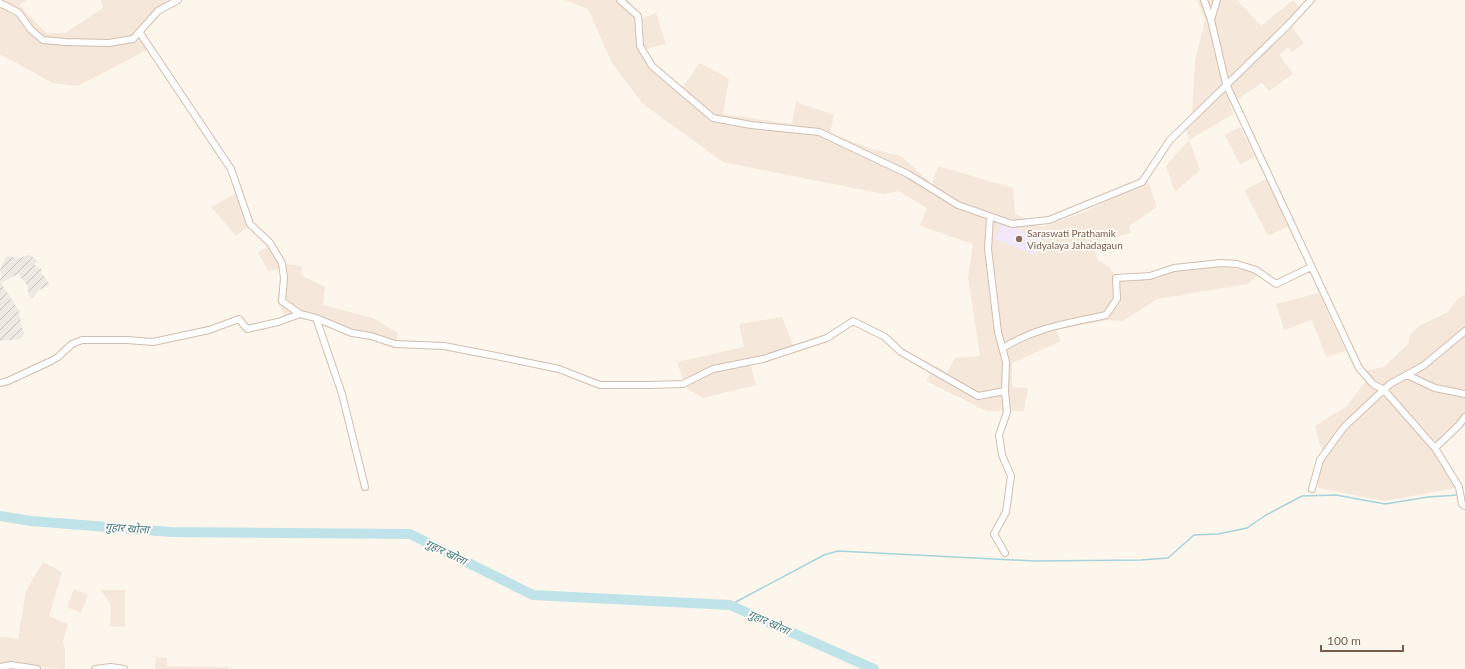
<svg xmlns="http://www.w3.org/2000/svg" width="1465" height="669" viewBox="0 0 1465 669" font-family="Lato,'Noto Sans Devanagari',sans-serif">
	<defs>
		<pattern id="industrial-furrows" width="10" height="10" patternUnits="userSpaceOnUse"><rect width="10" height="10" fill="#efe9e4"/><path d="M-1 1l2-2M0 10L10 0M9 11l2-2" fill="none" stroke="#c7c0bb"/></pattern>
	</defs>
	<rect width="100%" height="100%" fill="#fdf6ec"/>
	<path fill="#f5e8da" d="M0 0H28L19 5 46 33H65L103 8 101 0H167L137 31 147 50 78 86 53 83 0 54Z
		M565 0H628L643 18 656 13 666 44 646 49 654 65 681 89 700 63 729 79 723 114 792 124 796 102 834 115 830 133 872 149 901 156 932 184 938 166 1013 188 1015 214 1042 227 1085 212 1148 181 1157 207 1129 226 1131 233 1098 242 1094 250 1098 260 1110 267 1117 279H1154L1175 271 1220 266 1246 271 1258 275 1248 284 1157 299 1123 321 1108 320 1056 330 1061 341 1012 363V387L1028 388 1024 411H987L926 381 936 366 947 373 955 358 980 356 968 278 973 244 920 226 927 208 899 191 884 194 723 162 643 104 612 63 588 9Z
		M1197 0H1237L1261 26 1293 0 1304 13 1291 26 1304 43 1292 52 1289 47 1279 54 1293 74 1269 91 1262 83 1230 104 1233 114 1189 140 1200 170 1175 192 1166 166 1189 140 1186 127 1192 112 1195 60 1205 21Z
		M1240 127 1255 157 1240 165 1225 135Z
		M1266 179 1289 226 1268 236 1244 190Z
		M235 194 249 226 236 236 211 207Z
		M274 244 285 264 302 266 301 275 325 287 323 305 373 318 398 333 395 349 370 339 352 337 333 327 301 317H285L277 301 281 282 280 269 268 271 258 252Z
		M1319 293 1346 351 1326 357 1312 320 1284 330 1276 304Z
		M1465 294V424L1441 447 1385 386 1373 379 1365 371 1384 367 1408 344 1410 335 1419 326 1448 312 1457 300Z
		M782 317 795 351 750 363 756 385 703 398 686 388 677 362 744 347 739 324Z
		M1366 381 1378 389 1392 402 1433 448 1456 488 1385 501 1318 488V474L1325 453 1320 445 1315 426 1347 406Z
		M43 562 62 572 49 616 68 624 63 641 65 649V669L0 664V636L18 639 26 591Z
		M74 589 88 595 81 613 67 607Z
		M101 590H125V627L110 626 111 605Z
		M156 657 167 658V666L229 667V669H155Z"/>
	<path fill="url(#industrial-furrows)" d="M28 255H31L38 262 34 264 42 270 41 275H43L50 285 39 290 32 298 29 296 27 285 18 274 1 283 18 309 24 335 20 339 0 341V279L2 276 0 272 1 266 7 256 20 258Z"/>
	<path fill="#f3e8fa" d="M1001 223 1042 238 1036 255 995 239Z"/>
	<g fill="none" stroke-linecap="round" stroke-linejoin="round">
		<path stroke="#a5d3da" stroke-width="1.5" d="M730 605 824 555 838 551 1035 561 1141 560 1168 558 1194 535 1218 534 1247 528 1266 515 1302 496 1336 495 1385 504 1428 497 1458 495"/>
		<path stroke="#bfe3e8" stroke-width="10" d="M0 516 31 521 171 532 410 534 533 595 730 605 874 669"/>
		<g stroke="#d1beb0" stroke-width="8">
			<path id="minor" d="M620 0 638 16 640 46 652 66 713 118 751 125 819 132 908 174 958 205 1012 224 1049 220 1142 182 1170 140 1288 25 1311 0
				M1204 0 1211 20 1226 84 1359 368 1373 384 1384 390 1435 448 1459 487 1462 504 1465 506
				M0 3 19 13 31 30 43 40 65 42 109 43 133 39 158 11 178 0
				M1211 20 1217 0
				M140 33 231 169 250 224 270 243 282 263 284 278 282 301 300 314
				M990 217 988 249 998 332 1006 362 1005 391 1007 412 999 435 1002 455 1011 476 1006 512 994 534 1005 553
				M316 318 342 394 365 487
				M1003 348C1036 327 1070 323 1106 315L1117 299 1116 278 1150 276 1174 268 1221 263 1237 264 1256 270 1276 284 1311 267
				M1407 375 1435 388 1465 394
				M0 383 8 381 49 362 58 357 72 344 82 340H127L153 342 209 330 239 319 247 329 278 322 300 314 316 318 352 333 371 336 395 344 444 346 501 357 559 369 600 385H648L683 384 713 369 763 359 827 338 853 321 885 337 901 352 978 396 1005 391
				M1435 448 1459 425 1465 417
				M1312 489 1320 460 1344 427 1390 384 1423 366 1465 331
				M0 667 11 665 37 669
				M95 669 111 667 124 669"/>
		</g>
		<use href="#minor" stroke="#fff" stroke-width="6"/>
	</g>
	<circle fill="#8d6e63" stroke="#fffaf3" stroke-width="1.5" cx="1019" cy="239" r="4"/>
	<g text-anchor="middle" stroke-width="4" stroke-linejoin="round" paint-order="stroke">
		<g font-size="10" fill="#785e54" stroke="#fffaf3" text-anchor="start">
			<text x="1027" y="237">Saraswati Prathamik<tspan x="1027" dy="12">Vidyalaya Jahadagaun</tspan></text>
		</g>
		<g font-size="11" font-style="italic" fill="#437c86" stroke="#fffaf3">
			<text transform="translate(127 528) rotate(4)" y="4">गुहार खोला</text>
			<text transform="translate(446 552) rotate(26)" y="4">गुहार खोला</text>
			<text transform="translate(769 622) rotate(24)" y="4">गुहार खोला</text>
		</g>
	</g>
	<path d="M1321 645v6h82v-6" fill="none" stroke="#7a5c4d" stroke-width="2"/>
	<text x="1327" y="645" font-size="12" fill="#7a5c4d" stroke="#fffaf3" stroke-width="3" paint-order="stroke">100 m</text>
</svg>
